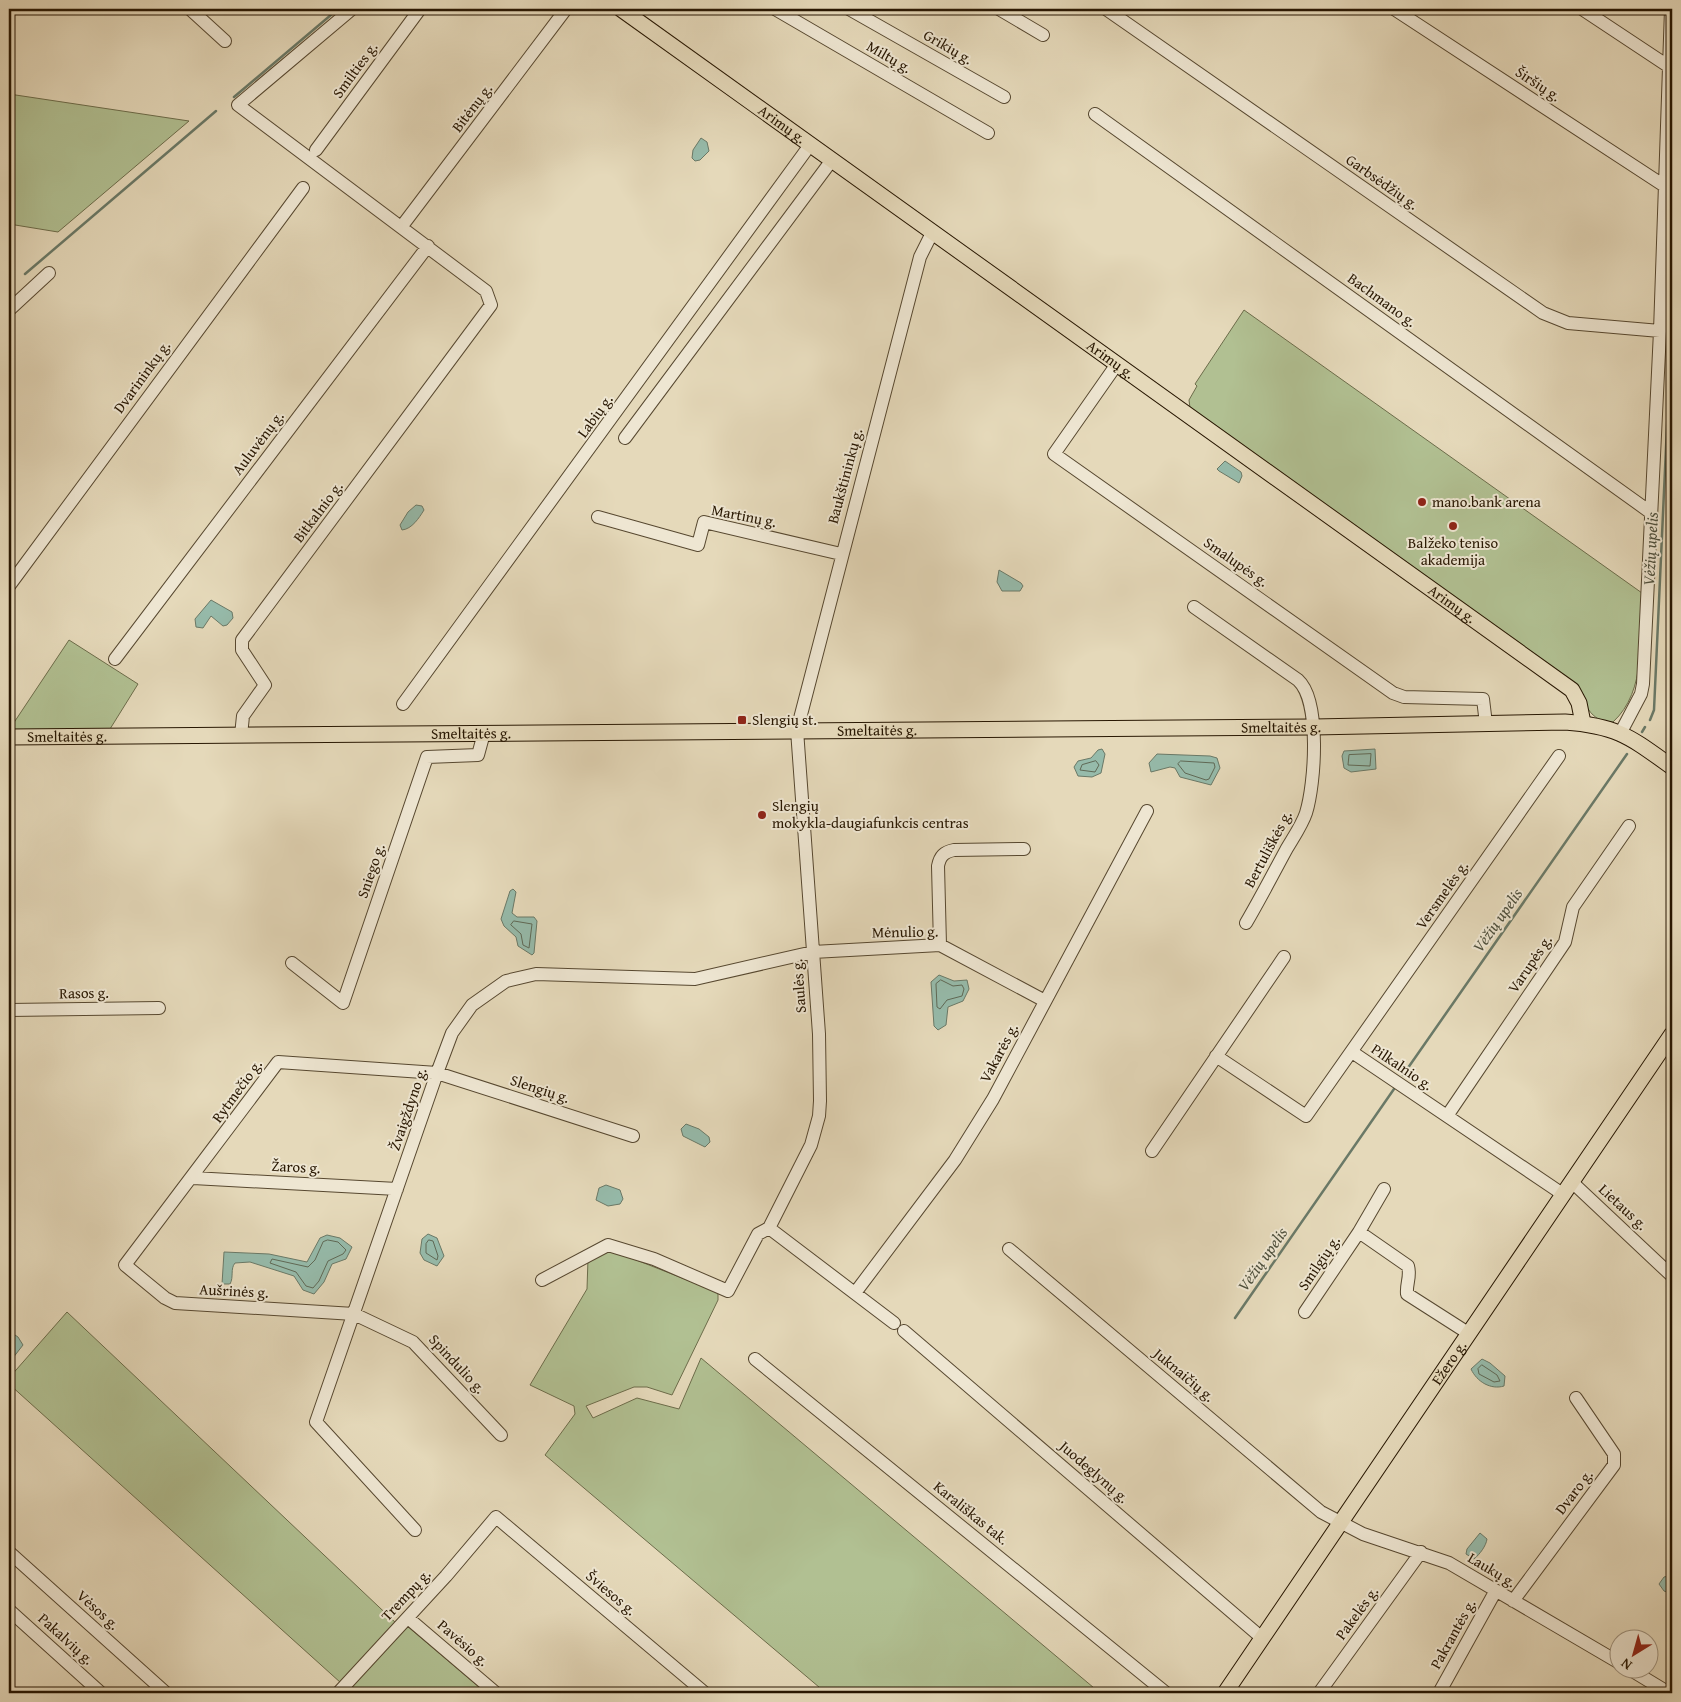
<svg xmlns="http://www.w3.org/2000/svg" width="1681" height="1702" viewBox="0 0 1681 1702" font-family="'Gentium Book Plus',serif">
	<rect width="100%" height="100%" fill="#e5d9ba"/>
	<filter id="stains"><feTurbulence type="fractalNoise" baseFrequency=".004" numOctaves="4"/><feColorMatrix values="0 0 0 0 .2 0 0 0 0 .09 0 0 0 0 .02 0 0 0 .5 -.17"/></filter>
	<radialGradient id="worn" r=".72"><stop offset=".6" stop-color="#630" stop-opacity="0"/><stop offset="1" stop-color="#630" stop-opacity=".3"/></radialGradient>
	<path fill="#b1c092" stroke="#6c6c4a" d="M9 94 189 121 58 232 9 224Z
		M1244 310 1642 593C1640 635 1647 691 1613 722 1601 721 1595 719 1588 709L1190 408 1189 400 1197 386 1195 384Z
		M69 640 138 684 110 729 9 730Z
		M611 1250 715 1291 718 1294V1300L672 1395 647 1387H634L586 1406 593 1418 637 1398 679 1409 701 1358 1100 1693H826L545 1455 575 1414 574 1406 530 1385 587 1289 588 1259Z
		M67 1312 397 1624 341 1683 9 1384V1378Z
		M407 1626 486 1693H345Z"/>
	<path fill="#96bbab" stroke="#6a7967" d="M701 138 707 142 709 151 700 160 695 161 692 158 693 150Z
		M1225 461 1241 472 1242 476 1239 483 1219 471 1217 469Z
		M416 505 422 506 424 510C419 518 412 529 402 530L400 525 408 512Z
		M999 570 1021 583 1023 586 1020 591H1002L997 582Z
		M211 600 232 612 233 618 227 625 223 626 211 616 203 628 196 627 195 619Z
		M1102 749 1105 754 1101 773 1092 777 1078 776 1074 767 1078 761 1091 758 1098 750Z
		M1375 749 1376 769 1351 772 1344 768 1342 756 1344 751Z
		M1157 754 1210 756 1217 758 1220 768 1211 785 1180 777 1175 768 1170 767 1151 772 1149 763Z
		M513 889 516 892 512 913 517 917H534L537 921 534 953 532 955 518 946 516 937 504 926 501 919 510 891Z
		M939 975 954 981 967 980 969 989 963 1001 948 1007 946 1025 938 1030 934 1026 931 982Z
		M686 1124 699 1129 709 1137 710 1142 705 1147 683 1136 681 1129Z
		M606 1185 620 1190 623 1199 620 1204 608 1206 596 1200 599 1188Z
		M428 1234 437 1238 444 1256 437 1266 424 1260 420 1253 422 1239Z
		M327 1235 340 1238 352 1247 346 1259 332 1264 324 1282 314 1294 303 1290 294 1276 250 1262 235 1263C230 1269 234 1277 230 1284H222L224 1252 269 1254 307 1262 320 1238Z
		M12 1333 18 1337 23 1345 9 1363V1335Z
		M1482 1359 1490 1363 1505 1376 1504 1386C1491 1390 1477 1382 1471 1369Z
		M1480 1533 1487 1539C1486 1546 1480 1554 1474 1559L1466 1554 1467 1549Z
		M1672 1575V1594L1664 1591 1659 1584 1664 1577Z"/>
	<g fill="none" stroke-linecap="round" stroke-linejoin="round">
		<path stroke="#5f6956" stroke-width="1" d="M1371 754 1370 766 1348 765 1349 755Z
			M1096 761 1099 765 1095 772 1080 770 1082 765Z
			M1181 761 1214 763 1215 767 1209 779 1206 780 1185 773 1178 764Z
			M514 921 532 924 529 948 523 945 521 934 511 925Z
			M941 980 953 986 962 985 964 989 962 996 947 1000 940 1009 937 1007 936 984Z
			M328 1240 338 1242 346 1250 343 1254 328 1261 319 1281 313 1288 306 1286 296 1272 270 1263 272 1259 308 1267 315 1260 323 1242Z
			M429 1240 433 1241 438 1256 437 1260 426 1253V1244Z
			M1482 1365 1497 1375 1500 1381 1494 1382 1479 1374 1478 1369Z"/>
		<path stroke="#6a7967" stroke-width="2.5" d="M234 97 338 9
			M25 274 216 111
			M1650 720 1654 710 1672 317
			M1642 732 1645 727
			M1403 1075 1627 754
			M1235 1318 1394 1089"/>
		<g stroke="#574830" stroke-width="14">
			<path id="minor" d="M190 9 225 41
				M775 9 988 133
				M849 9 1004 97
				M999 9 1043 35
				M1106 9 1543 313 1568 323 1660 331
				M1394 9 1663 185
				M1582 9 1668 66
				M1095 114 1650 512
				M316 150 420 9
				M402 226 566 9
				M9 310 49 273
				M1117 364 1054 454 1393 693 1404 697 1483 699 1486 724
				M625 438 832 160
				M598 517 698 545 704 522 841 554
				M9 586 303 188
				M1194 607 1298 680C1321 701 1315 784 1306 813 1302 825 1293 838 1286 850 1273 874 1260 899 1246 923
				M115 659 428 246
				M403 704 810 145
				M1621 732 1641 694 1643 684 1660 331 1671 9
				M241 735 243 716 265 685 242 650V640L491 305 486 291 238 105 352 9
				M940 945 938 866C940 856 944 852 954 850L1024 849
				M292 963 343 1003 427 757 478 755 484 733
				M9 1010 159 1008
				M1352 1052 1564 1195
				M1216 1056 1306 1116 1559 756
				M1447 1116 1565 942 1573 907 1629 826
				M1152 1151 1284 957
				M193 1178 397 1189
				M1573 1183 1672 1276
				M769 1228 811 1145 819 1116 820 1101 819 1034 797 730 920 257 932 233
				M769 1228 894 1323
				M1359 1232 1408 1266C1411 1277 1406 1283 1407 1294L1468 1333
				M1009 1249 1321 1512 1363 1534 1449 1563 1618 1662
				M542 1280 608 1245 654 1259 728 1291 758 1234 769 1228
				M855 1293 955 1160 993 1099 1147 811
				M1305 1312 1359 1232 1384 1189
				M904 1331 1262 1638
				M755 1359 1166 1693
				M501 1435 413 1342 354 1314 175 1303 165 1298 125 1265 278 1062 437 1073 633 1136
				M415 1530 316 1422 437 1073 452 1033 472 1005 506 981 536 974 695 979 813 952 940 945 1045 1001
				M9 1552 166 1693
				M1513 1601 1614 1465V1454L1576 1398
				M9 1610 101 1693
				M408 1618 496 1693
				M1631 1670 1669 1693
				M338 1693 446 1576 496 1517 705 1693
				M1319 1693 1421 1552
				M1439 1693 1495 1592"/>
		</g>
		<g stroke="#281702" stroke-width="17">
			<g id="major">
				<path id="s1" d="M621 9 1572 690 1579 703 1583 723"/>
				<path id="s2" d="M9 737 1314 727 1565 722C1618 726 1630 737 1672 767"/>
				<path id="s3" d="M1225 1693 1672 1034"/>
			</g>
		</g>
		<use href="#minor" stroke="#eee6d2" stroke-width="12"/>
		<use href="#major" stroke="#e5d9ba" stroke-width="15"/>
	</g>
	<g fill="#8f2418" stroke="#eee6d2" stroke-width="2">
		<circle cx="1422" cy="502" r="5"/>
		<circle cx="1453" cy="526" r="5"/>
		<rect x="737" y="715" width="10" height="10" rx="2.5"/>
		<circle cx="762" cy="815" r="5"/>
	</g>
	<g text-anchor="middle" stroke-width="4" stroke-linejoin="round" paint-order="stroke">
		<g font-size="15" fill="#281702" stroke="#eee6d2">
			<text transform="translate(948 47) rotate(30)" y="5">Grikių g.</text>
			<text transform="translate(889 57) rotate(30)" y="5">Miltų g.</text>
			<text transform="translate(355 70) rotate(-54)" y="5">Smilties g.</text>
			<text transform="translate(1538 84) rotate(33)" y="5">Širšių g.</text>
			<text transform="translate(472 108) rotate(-53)" y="5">Bitėnų g.</text>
			<text dy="5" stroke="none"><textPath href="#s1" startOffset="198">Arimų g.</textPath></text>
			<text transform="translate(1382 182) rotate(35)" y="5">Garbsėdžių g.</text>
			<text transform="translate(1382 300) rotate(36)" y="5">Bachmano g.</text>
			<text dy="5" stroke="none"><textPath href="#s1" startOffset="602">Arimų g.</textPath></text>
			<text transform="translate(142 377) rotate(-54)" y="5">Dvarininkų g.</text>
			<text transform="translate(595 416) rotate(-54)" y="5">Labių g.</text>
			<text transform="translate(258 443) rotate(-53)" y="5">Auluvėnų g.</text>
			<text transform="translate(845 476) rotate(-75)" y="5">Baukštininkų g.</text>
			<text transform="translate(318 512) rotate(-53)" y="5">Bitkalnio g.</text>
			<text transform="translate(744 516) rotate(11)" y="5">Martinų g.</text>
			<text transform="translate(1236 562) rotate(35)" y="5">Smalupės g.</text>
			<text dy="5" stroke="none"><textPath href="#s1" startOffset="1022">Arimų g.</textPath></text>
			<text dy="5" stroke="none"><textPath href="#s2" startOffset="1272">Smeltaitės g.</textPath></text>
			<text dy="5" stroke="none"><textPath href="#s2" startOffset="868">Smeltaitės g.</textPath></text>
			<text dy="5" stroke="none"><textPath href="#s2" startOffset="462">Smeltaitės g.</textPath></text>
			<text dy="5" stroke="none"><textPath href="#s2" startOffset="58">Smeltaitės g.</textPath></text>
			<text transform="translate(1268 849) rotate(-62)" y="5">Bertuliškės g.</text>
			<text transform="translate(371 871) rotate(-71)" y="5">Sniego g.</text>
			<text transform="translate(1442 895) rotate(-55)" y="5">Versmelės g.</text>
			<text transform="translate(905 932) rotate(-1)" y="5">Mėnulio g.</text>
			<text transform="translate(1530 964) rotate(-56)" y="5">Varupės g.</text>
			<text transform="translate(799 986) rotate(-94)" y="5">Saulės g.</text>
			<text transform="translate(84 993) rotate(-1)" y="5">Rasos g.</text>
			<text transform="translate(999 1053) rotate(-62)" y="5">Vakarės g.</text>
			<text transform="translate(1402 1067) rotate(34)" y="5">Pilkalnio g.</text>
			<text transform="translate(540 1089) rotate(18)" y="5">Slengių g.</text>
			<text transform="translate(237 1091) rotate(-54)" y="5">Rytmečio g.</text>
			<text transform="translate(408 1109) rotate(-71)" y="5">Žvaigždyno g.</text>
			<text transform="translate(296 1167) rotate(3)" y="5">Žaros g.</text>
			<text transform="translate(1623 1207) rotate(43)" y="5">Lietaus g.</text>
			<text transform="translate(1319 1263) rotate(-56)" y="5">Smilgių g.</text>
			<text transform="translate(234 1291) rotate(3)" y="5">Aušrinės g.</text>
			<text dy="5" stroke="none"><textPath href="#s3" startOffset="399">Ežero g.</textPath></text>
			<text transform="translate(457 1364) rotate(47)" y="5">Spindulio g.</text>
			<text transform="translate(1184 1375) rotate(40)" y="5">Juknaičių g.</text>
			<text transform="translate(1094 1472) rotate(41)" y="5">Juodeglynų g.</text>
			<text transform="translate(1574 1492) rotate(-53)" y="5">Dvaro g.</text>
			<text transform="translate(971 1513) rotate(39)" y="5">Karališkas tak.</text>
			<text transform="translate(1492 1570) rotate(31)" y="5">Laukų g.</text>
			<text transform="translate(611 1593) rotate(40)" y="5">Šviesos g.</text>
			<text transform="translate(406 1595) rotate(-47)" y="5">Trempų g.</text>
			<text transform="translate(98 1610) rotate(42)" y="5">Vėsos g.</text>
			<text transform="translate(1357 1613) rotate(-54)" y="5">Pakelės g.</text>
			<text transform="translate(1453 1634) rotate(-61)" y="5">Pakrantės g.</text>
			<text transform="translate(66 1639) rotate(42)" y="5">Pakalvių g.</text>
			<text transform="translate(463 1643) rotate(41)" y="5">Pavėsio g.</text>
		</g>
		<g font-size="15" fill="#281702" stroke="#eee6d2" text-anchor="start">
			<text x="1432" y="507">mano.bank arena</text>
			<text x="1453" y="548" text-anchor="middle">Balžeko teniso<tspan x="1453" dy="17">akademija</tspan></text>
			<text x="752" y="725">Slengių st.</text>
			<text x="772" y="811">Slengių<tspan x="772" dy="17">mokykla-daugiafunkcis centras</tspan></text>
		</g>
		<g font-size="16" font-style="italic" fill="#4e503d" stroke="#eee6d2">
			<text transform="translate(1650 549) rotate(-87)" y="6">Vėžių upelis</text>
			<text transform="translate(1497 920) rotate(-55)" y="6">Vėžių upelis</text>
			<text transform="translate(1262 1259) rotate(-55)" y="6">Vėžių upelis</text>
		</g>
	</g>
	<rect width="1681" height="1702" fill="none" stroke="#e5d9ba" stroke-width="30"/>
	<rect x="10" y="10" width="1661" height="1682" fill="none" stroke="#281702" stroke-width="2.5"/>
	<rect x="15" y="15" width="1651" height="1672" fill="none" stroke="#281702"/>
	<g transform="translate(1634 1654) rotate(217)"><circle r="24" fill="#eee6d2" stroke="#9f937f"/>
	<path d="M0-4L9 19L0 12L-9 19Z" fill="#8f2418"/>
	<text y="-8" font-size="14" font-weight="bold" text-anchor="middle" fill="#281702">N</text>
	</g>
	<rect width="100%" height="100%" filter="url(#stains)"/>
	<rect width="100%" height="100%" fill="url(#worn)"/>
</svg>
